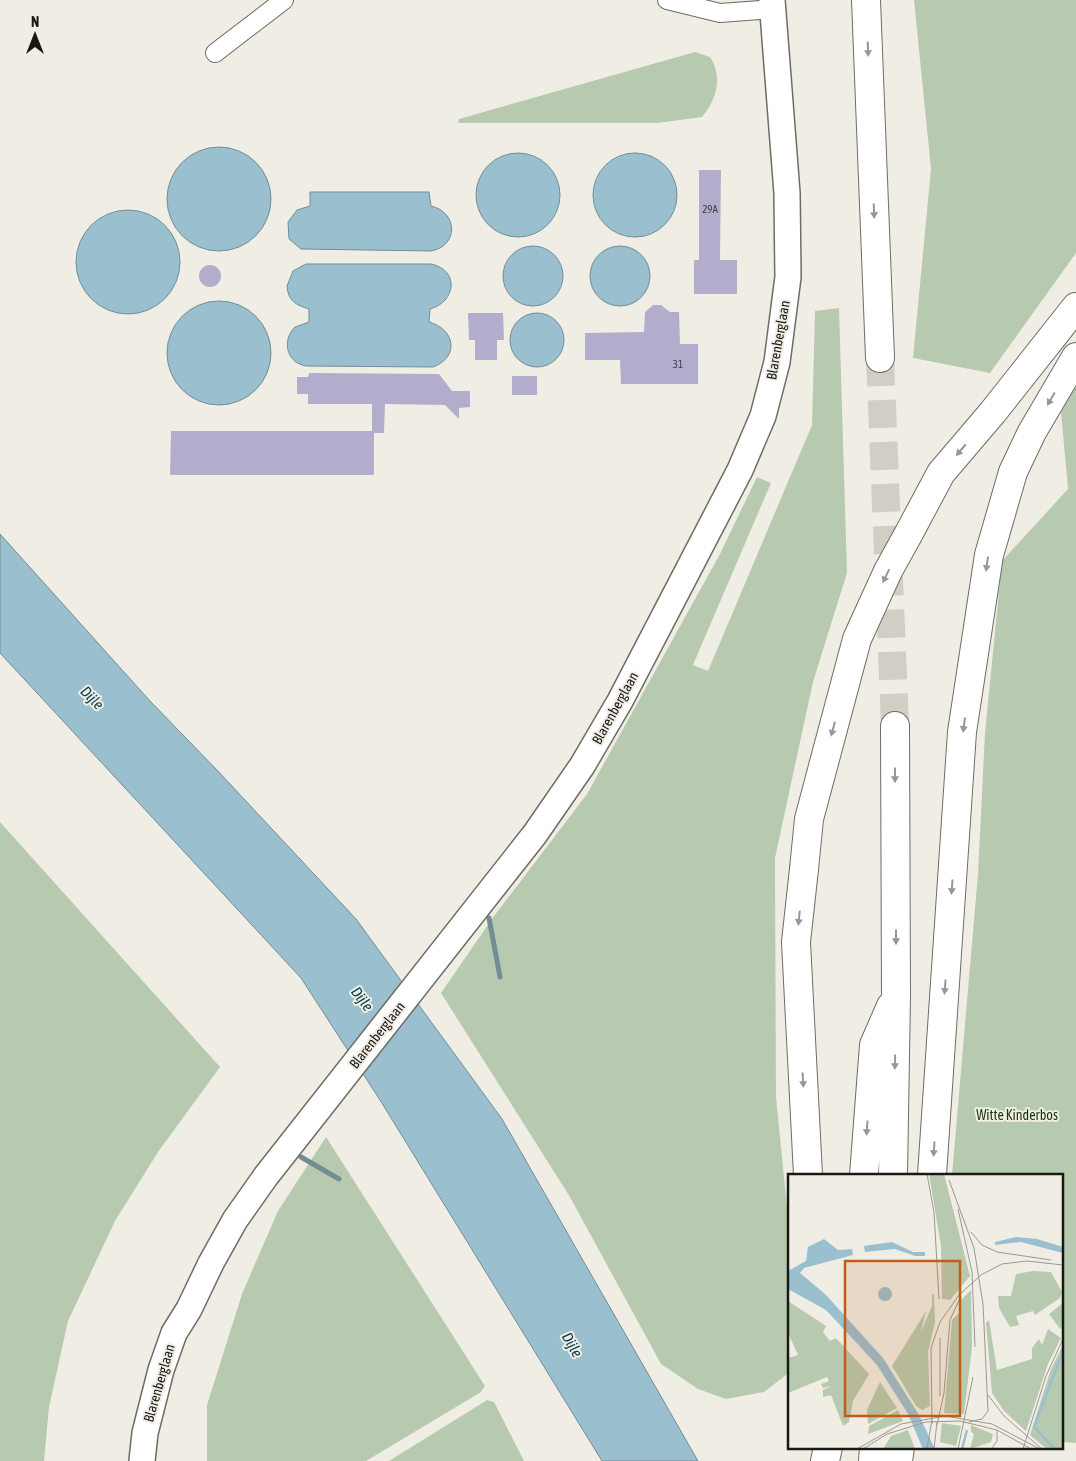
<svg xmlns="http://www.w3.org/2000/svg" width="1076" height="1461" viewBox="0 0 1076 1461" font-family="'Asap Condensed',sans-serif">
	<rect width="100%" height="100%" fill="#f0eee4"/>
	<path fill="#b7cab0" d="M914 0H1076V253L990 373 913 358 931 169Z
		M695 52 710 57C723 77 717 99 702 117L657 123H458L459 119Z
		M839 308 847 573 813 682 775 858 776 1097 790 1237V1372L764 1392 726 1399 698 1389 661 1364 570 1197 441 993 494 916 587 794 720 554 757 477 771 483 693 665 708 671 812 425 815 311Z
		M1076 385V1443L1062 1442V1175H952L978 874 985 733 1002 561 1068 489 1061 412Z
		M0 822 220 1067 158 1152 115 1221 68 1321 49 1407 44 1461H0Z
		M326 1137 485 1386 481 1392 366 1461H207V1405L242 1294 278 1211Z
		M487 1400 494 1402 524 1461H389Z"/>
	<path fill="#9abfcf" stroke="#738d97" d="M167 199a52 52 0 1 1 104 0a52 52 0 1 1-104 0Z
		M476 195a42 42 0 1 1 84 0a42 42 0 1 1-84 0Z
		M593 195a42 42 0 1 1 84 0a42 42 0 1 1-84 0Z
		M310 192H429L431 206C458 212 459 246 431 251L301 249 289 239 288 222 297 210 310 206Z
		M76 262a52 52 0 1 1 104 0a52 52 0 1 1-104 0Z
		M590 276a30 30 0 1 1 60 0a30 30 0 1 1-60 0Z
		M503 276a30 30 0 1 1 60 0a30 30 0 1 1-60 0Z
		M306 264H431C460 270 456 302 430 309L429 322C455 329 460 357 433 367L306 366C287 363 281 341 295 327L309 322V309C296 305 288 301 287 286L293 271Z
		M167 353a52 52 0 1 1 104 0a52 52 0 1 1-104 0Z
		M510 340a27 27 0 1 1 54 0a27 27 0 1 1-54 0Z
		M0 534 150 701 216 769 356 919 502 1119 698 1461H602L380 1100 301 978 0 653Z"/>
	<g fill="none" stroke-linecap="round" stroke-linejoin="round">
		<path stroke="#738d97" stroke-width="5" d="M489 918 500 977
			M301 1157 339 1179"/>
	</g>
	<path fill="#b3adcd" d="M699 170H721L720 260H737V294H694V260H699Z
		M199 276a11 11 0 1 1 22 0a11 11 0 1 1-22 0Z
		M653 305H661L670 312H679L680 344H698V384H621L620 360H585V333L644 332 645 312Z
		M468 313H503L504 340H497V360H475V340H469Z
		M309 373 439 374 452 391H470V407L459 408V419L445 405 385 404 384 433H374V475H170L171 431H372V404H308V394H297V377H308Z
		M512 376H537V395H512Z"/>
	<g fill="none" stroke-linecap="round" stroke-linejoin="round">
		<path stroke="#d0cec5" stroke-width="28" stroke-dasharray="28 14" stroke-linecap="butt" d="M880 358 895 726"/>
		<g stroke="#6e6c64" stroke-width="20">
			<path id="street" d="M667 0 720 13 773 9
				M215 53 284 0"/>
		</g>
		<g stroke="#6e6c64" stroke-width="28">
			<path id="secondary" d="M142 1461 145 1433 161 1370 174 1333 189 1309 211 1263 235 1220 266 1176 535 834 582 766 620 701 685 576 740 470 763 416 777 362 788 277 787 193 772 0"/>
		</g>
		<g stroke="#6e6c64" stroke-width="30">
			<path id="highway" d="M866 0 880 358
				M909 533 941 473 993 412 1076 307
				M804 869 796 942 808 1175
				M864 1175 874 1045 891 1006
				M893 1175 896 996 895 726
				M932 1175 962 732 989 555 1013 472 1032 432 1076 357
				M825 1461 828 1447
				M873 1461 874 1447
				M898 1461 900 1447"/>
		</g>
		<use href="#street" stroke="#fff" stroke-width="18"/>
		<use href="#secondary" stroke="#fff" stroke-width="25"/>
		<use href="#highway" stroke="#fff" stroke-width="28"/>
		<g stroke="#6e6c64" stroke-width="30" stroke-linecap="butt">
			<path id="highway-bridge" d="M804 869 809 819 857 639 888 571 909 533"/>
		</g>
		<use href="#highway-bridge" stroke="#fff" stroke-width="28"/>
	</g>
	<defs><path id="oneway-solid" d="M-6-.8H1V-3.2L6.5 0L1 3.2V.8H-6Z" transform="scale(1.25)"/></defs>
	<g fill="#989796">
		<use href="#oneway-solid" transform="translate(868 49) rotate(88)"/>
		<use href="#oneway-solid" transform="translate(874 211) rotate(88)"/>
		<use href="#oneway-solid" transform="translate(1051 399) rotate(120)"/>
		<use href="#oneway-solid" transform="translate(961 450) rotate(130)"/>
		<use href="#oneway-solid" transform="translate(987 564) rotate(98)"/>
		<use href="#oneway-solid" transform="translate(886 576) rotate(115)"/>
		<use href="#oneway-solid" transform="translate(964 725) rotate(98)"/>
		<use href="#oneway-solid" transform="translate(833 729) rotate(105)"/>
		<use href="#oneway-solid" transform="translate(895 775) rotate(90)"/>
		<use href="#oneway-solid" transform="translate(952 887) rotate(94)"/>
		<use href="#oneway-solid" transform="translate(799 918) rotate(96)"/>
		<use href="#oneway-solid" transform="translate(896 937) rotate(90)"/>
		<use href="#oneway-solid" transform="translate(945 987) rotate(94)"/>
		<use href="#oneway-solid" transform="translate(895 1062) rotate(91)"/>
		<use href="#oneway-solid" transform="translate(803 1080) rotate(87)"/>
		<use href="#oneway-solid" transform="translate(867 1128) rotate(94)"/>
		<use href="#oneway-solid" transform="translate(934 1149) rotate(94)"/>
	</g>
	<g text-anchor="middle" stroke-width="4" stroke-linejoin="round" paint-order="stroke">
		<g font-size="11" fill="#403d43">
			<text x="710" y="213">29A</text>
			<text x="678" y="368">31</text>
		</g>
		<g font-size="14" fill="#191815" stroke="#f0eee4">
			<text transform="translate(778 340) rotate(-80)" y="5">Blarenberglaan</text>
			<text transform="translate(615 708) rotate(-61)" y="5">Blarenberglaan</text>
			<text transform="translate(377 1035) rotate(-52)" y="5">Blarenberglaan</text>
			<text transform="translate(159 1383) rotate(-74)" y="5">Blarenberglaan</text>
		</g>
		<g font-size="14" fill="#183509" stroke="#f0eee4">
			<text x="1017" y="1120">Witte Kinderbos</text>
		</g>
		<g font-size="15" font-style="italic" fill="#033b4d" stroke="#f0eee4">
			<text transform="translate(92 698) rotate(46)" y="5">Dijle</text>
			<text transform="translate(362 999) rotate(53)" y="5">Dijle</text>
			<text transform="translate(572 1345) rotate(60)" y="5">Dijle</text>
		</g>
	</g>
	<g transform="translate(788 1174)">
		<rect width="275" height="275" fill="#f0eee4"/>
		<path d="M141 0H156L182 102 162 126 154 125 153 72ZM245 97 263 98 274 118 272 124 247 141 245 137 228 142 231 151 222 153 211 134 210 122H223L228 100ZM183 116 184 173 176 240 156 239 164 146 171 139V128ZM144 120H146L147 148 140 178 142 232 134 236 128 232 104 192 138 137 133 158 144 132ZM0 127 38 152 35 158 42 167 48 164 81 200 65 227 61 248 55 252 43 221 35 223V216L43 212 35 214 33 210 41 207 39 203 0 219V184L10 181 0 159ZM275 129V152L272 155 261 140ZM201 146 209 196 244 185V174L251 165 254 171 260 155 273 164 260 190 238 257 216 237 204 219 198 149ZM275 171V275H259L242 261 263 195ZM92 208 109 234 80 250 79 236ZM110 236 115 247 80 260 81 252ZM154 249 173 252 168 272 152 268ZM183 251 205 260 203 268 182 275 186 260 183 258ZM120 256 127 275H95L103 262Z" fill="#b7cab0"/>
		<path d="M228 63 249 65 275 73V79L233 68 207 71V68ZM36 65 50 76 64 75 65 81 16 94 12 99 37 120 95 184 131 241 147 275H135L120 240 89 191 38 136 0 115V97L18 87 20 73ZM104 68 125 78H137V82H127L107 75 77 78 76 72ZM90 120a7 7 0 1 1 14 0a7 7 0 1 1-14 0Z" fill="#9abfcf"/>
		<path fill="none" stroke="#9abfcf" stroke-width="2.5" d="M174 275 179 256M267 275 246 253 275 177"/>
		<path fill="none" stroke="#9a9891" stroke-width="1" d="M139 0 146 38 151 125M161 6 186 74 195 130 200 237 194 245 181 248M170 35 184 98 187 173M183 58 194 71 209 78 263 86M200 221 216 242 254 275M152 222V164M144 250 143 174 152 148 171 121 193 101 214 90 239 87 275 91M149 251 156 219 162 146 173 122M99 260 138 248 172 247 209 256 243 275M204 274 209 267V256M69 275 113 250 157 242 204 250 250 274M75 275 99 260M139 275 144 246M146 275 149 248M170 275 185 203M200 275H233M235 275 258 202 275 165"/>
		<path fill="#be5e18" fill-opacity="0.15" stroke="#be5e18" stroke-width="2.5" d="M57 87H172V242H57Z"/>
		<rect width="275" height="275" fill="none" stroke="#191815" stroke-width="2.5"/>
	</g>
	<g transform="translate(35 35)" stroke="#f0eee4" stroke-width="4" paint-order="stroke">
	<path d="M0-4L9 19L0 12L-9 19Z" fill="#191815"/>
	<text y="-8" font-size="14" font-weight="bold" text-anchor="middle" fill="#191815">N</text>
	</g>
</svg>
